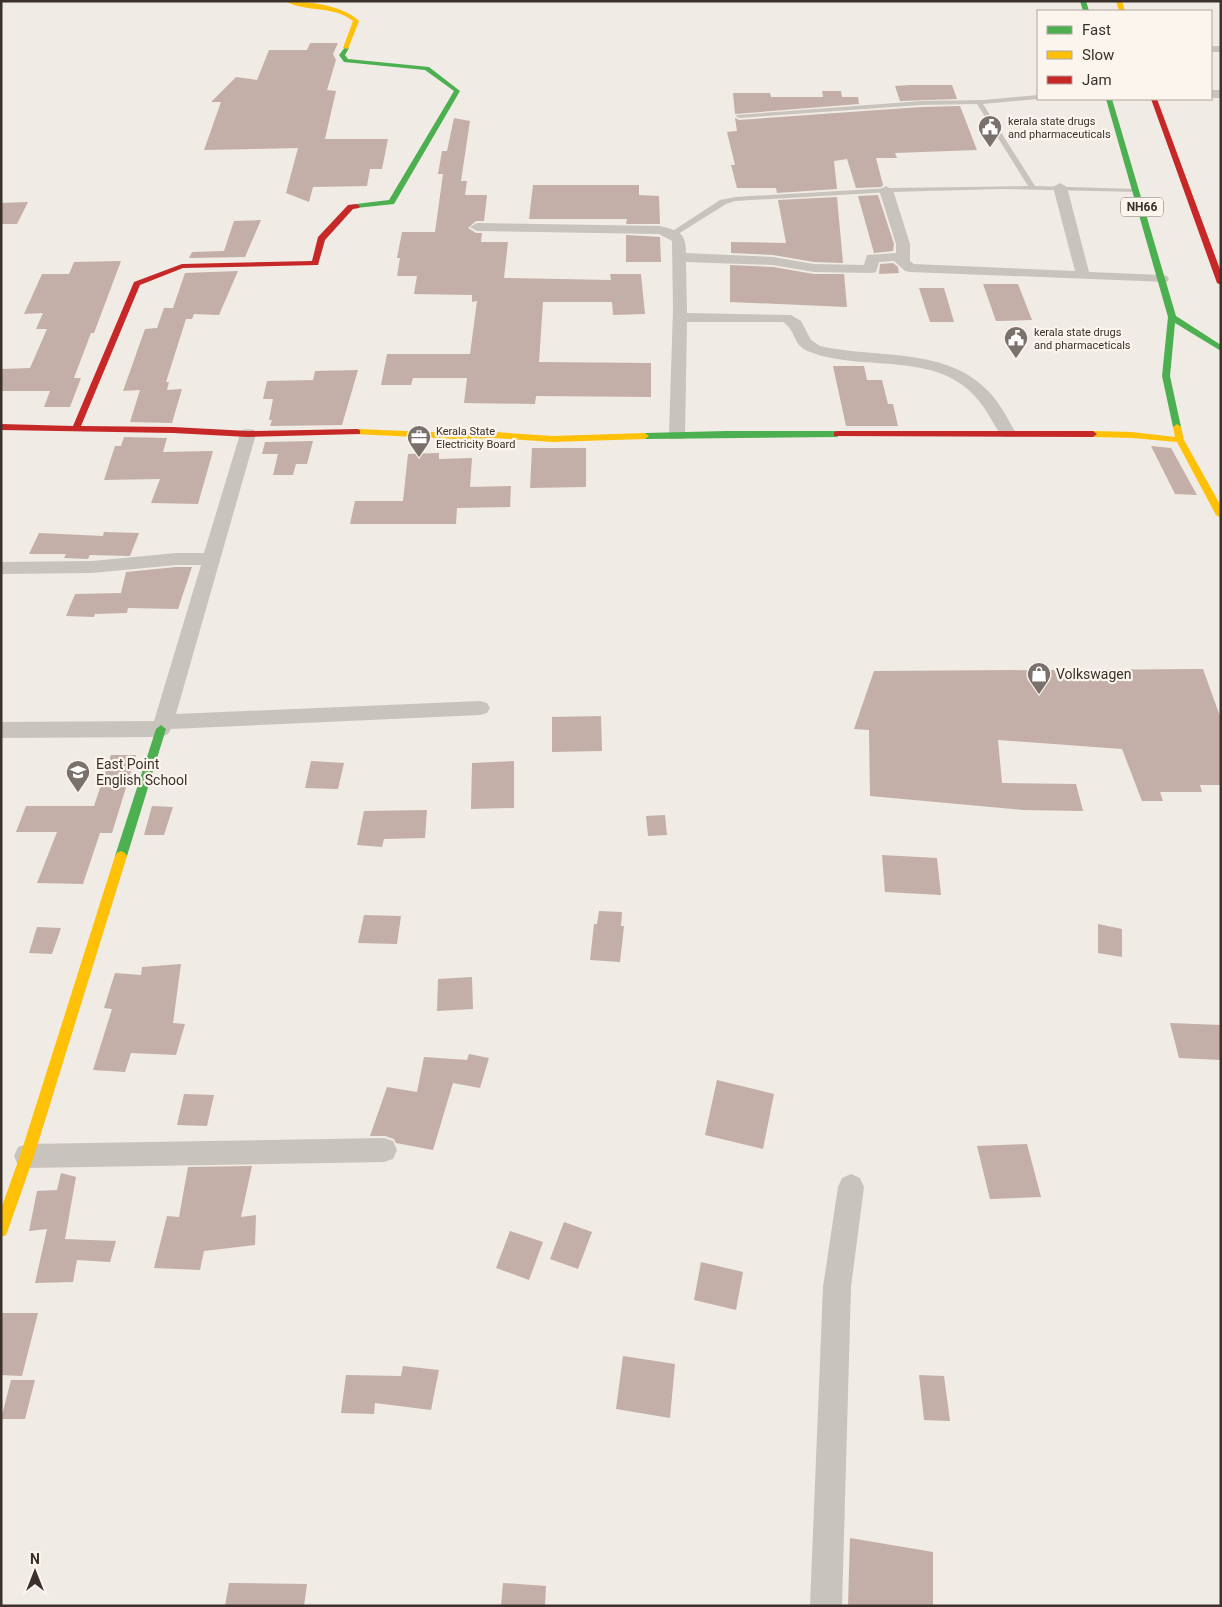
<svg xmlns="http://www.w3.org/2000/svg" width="1222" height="1607" viewBox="0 0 1222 1607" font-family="Roboto,sans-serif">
	<rect width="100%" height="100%" fill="#f0ebe5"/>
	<path fill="#c3afa7" d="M310 43H338L333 54 336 60 327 90 336 91 325 139H388L382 169H370L367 186 313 187 309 202 286 193 298 148 204 150 221 102H211L236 77 257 80 269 50H307Z
		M910 85H952L957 99 900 101 895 86Z
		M822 91H841L842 97H858L859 104 735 114 733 93H770L771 97H823Z
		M960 106 977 150 895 153 897 158H876L883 185 881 187 856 188 847 159 834 161 837 189 777 193 776 188H737L731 165H735L727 132 737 131 735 118 739 120 921 107Z
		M454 118 470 121 461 181H467L465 195H487L484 221H476L468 228 476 233H482L481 242H508L504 278 611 280 610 274H641L645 314 613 315 612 302H543L539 362 651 363V397L536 396 535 404 464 403 467 378H413L411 385H381L387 354H470L477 301 472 302V295L414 294 417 276H397L400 258H397L402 232H435L443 174H438L442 151H447Z
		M533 185H639V195L659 196 660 224H626L627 219H529Z
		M878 195 894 244 893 251 874 253 858 196Z
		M837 197 843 263 814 262 773 255 731 253V242L786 243 778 200Z
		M28 202 17 224H1V203Z
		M261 220 245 257 189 258 192 252 224 251 234 221Z
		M626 235 660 237 661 262H626Z
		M121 261 94 333H91L74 378H81L70 407H44L50 391H1V369L30 368 47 329H36L43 313 24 314 42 274H69L74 262Z
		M893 263 898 267 899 273 879 274 880 264Z
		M730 265 773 267 814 274H844L847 307 730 302Z
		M238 271 219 315 194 314 192 319H186L166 382H169L167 390 182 389 172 423 130 422 140 390 123 391 145 329 157 328 164 308H173L185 273Z
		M983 284H1018L1032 320 996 321Z
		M919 288H944L954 322H930Z
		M833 366H864L867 380H882L888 404H893L898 426H846Z
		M358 370 342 425 270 426 272 420H269L273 399H263L267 381 313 380 315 371Z
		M124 437 167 438 163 452 213 451 198 504 151 503 160 479 104 480 115 446H121Z
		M313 441 307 464H296L293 475H273L278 454H262L265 442Z
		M1151 446 1171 448 1197 495 1175 494Z
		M532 448H586V487L530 488Z
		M439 453V459L472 458 470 487 511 486 510 507 457 508 456 524H350L355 501H403L408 454Z
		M104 532 139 533 130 556 90 555 88 559 64 558 66 554H29L39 533 103 536Z
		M176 567H192L178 609 128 608 127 613 95 614 94 617 66 616 75 594 121 593 126 572Z
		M1203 669 1221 719V785H1200L1202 792H1160L1163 801H1142L1122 749 998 740 1002 783 1076 784 1083 811 1023 810 870 796 869 730 854 729 874 671Z
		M601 716 602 751 552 752V717Z
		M111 755H136L112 833H100L83 884 37 883 57 832H16L26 806H94Z
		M311 761 344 763 338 789 305 788Z
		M514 761V808L471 809 472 763Z
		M152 806 173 807 164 835H144Z
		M427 810 425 838 384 839 382 847 357 845 364 811Z
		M665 815 667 835 648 836 646 816Z
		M882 855 937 858 941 895 885 892Z
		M599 911 622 912 621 926H624L620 962 590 960 594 924H597Z
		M364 915 401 916 397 944 358 943Z
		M1098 924 1122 929V957L1098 953Z
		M37 927 61 928 52 954 29 953Z
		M181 964 173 1023 185 1024 176 1055 131 1053 125 1072 93 1070 112 1009 104 1008 115 973 141 975 142 967Z
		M472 977 473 1009 437 1011 438 979Z
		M1170 1023 1221 1025V1060L1179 1058Z
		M469 1054 489 1058 480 1088 453 1083 433 1150 396 1143 394 1139 385 1136H370L387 1087 417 1092 424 1057 467 1060Z
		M717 1080 774 1094 763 1149 705 1135Z
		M184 1094 214 1095 207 1126 177 1125Z
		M1027 1144 1041 1197 990 1199 977 1146Z
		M252 1166 241 1217 256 1215 255 1245 204 1251 200 1270 154 1268 167 1216 179 1217 188 1167Z
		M61 1173 76 1177 65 1239 116 1241 110 1262 77 1260 73 1282 35 1283 47 1229 29 1231 37 1191 57 1190Z
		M564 1222 592 1232 578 1269 550 1259Z
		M510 1231 543 1242 529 1280 496 1268Z
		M701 1262 743 1272 736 1310 694 1300Z
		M1 1313H38L22 1376 1 1375Z
		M623 1356 675 1364 670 1418 616 1409Z
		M403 1366 439 1370 431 1410 375 1403 374 1414 341 1413 346 1375 401 1376Z
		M919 1375 944 1376 950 1421 924 1420Z
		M11 1380H35L25 1419H1Z
		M850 1538 933 1552V1606H848Z
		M229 1583 307 1584 304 1606H225Z
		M503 1583 546 1586 545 1606H501Z"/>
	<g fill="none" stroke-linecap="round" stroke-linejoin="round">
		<path fill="#c9c3be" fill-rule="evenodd" d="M1038 95V99L983 104 1035 186 1137 189 1139 190V192L1002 189 891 192 735 201 726 204 675 236 668 234 720 200 735 197 891 188 1028 186 977 104 921 105 739 118 736 116 737 115 921 101 984 100Z"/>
		<path fill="#c9c3be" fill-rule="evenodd" d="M1211 46H1221V52H1211Z
			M1211 90H1221V98H1211Z
			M1060 183 1067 187 1089 272 1162 275 1167 276 1169 279 1167 282 910 272 905 271 894 261 879 262 876 272 871 273 814 272 773 265 686 262 687 313 791 315 801 321 811 340 820 346C877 359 949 346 991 394 1001 405 1008 420 1016 433L1014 437H1002C994 425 988 412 979 401 938 349 865 373 810 352 792 346 797 331 783 322H687L685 435 683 439H671L669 435 673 309 672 241 659 234 477 231 470 227 477 223 660 226C679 231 686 232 686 253L773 257 814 264 864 265 867 255 896 253V244L879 190 886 186 893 190 910 244V261L914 264 1075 271 1053 187Z
			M248 429 254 430 256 434 176 714 480 701 487 703 490 708 487 713 480 715 171 729 168 734 161 737 1 738V722L154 721 201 565H176L92 573 1 574V562L92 561 176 553H204L240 434 242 430Z
			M384 1138 393 1141 397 1150 393 1159 384 1162 27 1168 18 1165 14 1156 18 1147 27 1144Z
			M851 1174 860 1178 864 1187 851 1287 842 1606H810L823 1287 838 1187 842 1178Z"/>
		<path fill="#4caf50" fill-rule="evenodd" d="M1080 1H1086L1089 11H1083Z
			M346 46 349 48 345 55 348 59 429 67 460 91 394 204 356 208 352 206 356 204 389 200 454 91 425 70 344 62 339 55Z
			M1106 99H1112L1176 316 1221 345V351L1175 323 1170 376 1181 427 1177 430 1173 427 1162 376 1168 317Z
			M726 431H837L841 434 837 437 645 439 641 436 645 433Z
			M161 725 166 729 127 856 125 859H117L115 856 156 729Z"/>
		<path fill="#ffc107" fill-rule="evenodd" d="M285 1C307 1 343 5 359 21L348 49 343 48 353 21C333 5 307 13 285 1Z
			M1116 1H1122L1125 11H1119Z
			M1177 424 1181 427 1184 440 1221 506V518L1216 515 1177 442 1132 438 1093 437 1089 434 1093 431 1132 432 1175 437 1173 427Z
			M357 429 457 433 495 432 553 436 645 433 649 436 645 439 553 442 495 438 457 439 354 434V430Z
			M121 851 125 853 127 856 34 1156 8 1230 6 1235 1 1237V1209L20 1156 115 856 117 853Z"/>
		<path fill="#c62828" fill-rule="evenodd" d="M1151 99H1157L1221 272V285L1217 283Z
			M356 204 360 206 359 208 353 209 325 240 318 265 183 268 140 285 81 426 173 427 248 431 357 429 360 430V434L248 437 173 433 1 430V424L73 426 134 282 182 264 312 261 318 237 348 205Z
			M837 431H1093L1097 434 1093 437 834 436V432Z"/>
	</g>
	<defs>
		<g id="civic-pin" transform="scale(1.25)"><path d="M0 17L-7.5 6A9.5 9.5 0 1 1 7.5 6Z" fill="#7a716c" stroke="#fbf5ee"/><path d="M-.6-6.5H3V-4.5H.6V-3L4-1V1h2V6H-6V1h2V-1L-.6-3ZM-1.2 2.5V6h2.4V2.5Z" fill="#fff"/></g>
		<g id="office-pin" transform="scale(1.25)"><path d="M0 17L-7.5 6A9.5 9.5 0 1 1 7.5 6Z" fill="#7a716c" stroke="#fbf5ee"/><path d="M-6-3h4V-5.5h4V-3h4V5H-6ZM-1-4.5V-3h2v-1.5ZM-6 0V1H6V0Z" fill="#fff"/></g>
		<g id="shop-pin" transform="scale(1.25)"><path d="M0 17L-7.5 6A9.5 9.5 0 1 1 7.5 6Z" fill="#7a716c" stroke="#fbf5ee"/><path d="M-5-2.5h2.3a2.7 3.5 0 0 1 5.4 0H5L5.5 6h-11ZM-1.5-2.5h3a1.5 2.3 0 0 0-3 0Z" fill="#fff"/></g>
		<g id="school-pin" transform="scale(1.25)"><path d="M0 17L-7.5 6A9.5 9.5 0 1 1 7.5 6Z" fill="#7a716c" stroke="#fbf5ee"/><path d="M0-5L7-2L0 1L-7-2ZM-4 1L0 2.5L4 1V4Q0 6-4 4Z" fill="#fff"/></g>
	</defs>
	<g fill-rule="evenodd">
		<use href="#civic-pin" x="990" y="127"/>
		<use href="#civic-pin" x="1016" y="338"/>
		<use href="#office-pin" x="419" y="437"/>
		<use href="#shop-pin" x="1039" y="674"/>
		<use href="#school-pin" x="78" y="772"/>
	</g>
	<g text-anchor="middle" stroke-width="4.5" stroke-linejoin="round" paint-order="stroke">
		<g font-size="11" fill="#3b302b" stroke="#fbf5ee" text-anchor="start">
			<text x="1008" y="125">kerala state drugs<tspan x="1008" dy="13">and pharmaceuticals</tspan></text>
			<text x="1034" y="336">kerala state drugs<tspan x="1034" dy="13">and pharmaceticals</tspan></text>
			<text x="436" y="435">Kerala State<tspan x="436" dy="13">Electricity Board</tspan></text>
		</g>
		<rect fill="#fbf5ee" stroke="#756b66" stroke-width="1" x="1121" y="197.5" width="42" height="19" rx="4"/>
		<g font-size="12" font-weight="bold" fill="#3b302b">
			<text x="1142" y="211">NH66</text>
		</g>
		<g font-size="14" fill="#3b302b" stroke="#fbf5ee" text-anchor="start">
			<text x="1056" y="679">Volkswagen</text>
			<text x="96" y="769">East Point<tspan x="96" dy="16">English School</tspan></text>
		</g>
	</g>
	<rect width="1222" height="1607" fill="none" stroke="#3b302b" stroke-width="5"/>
	<rect x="1037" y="10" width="175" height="90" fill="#fbf5ee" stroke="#aea6a0"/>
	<rect x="1047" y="26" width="25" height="8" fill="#4caf50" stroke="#aea6a0"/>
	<text x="1082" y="35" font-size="15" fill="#3b302b">Fast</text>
	<rect x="1047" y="51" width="25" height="8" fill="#ffc107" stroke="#aea6a0"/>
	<text x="1082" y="60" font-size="15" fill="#3b302b">Slow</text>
	<rect x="1047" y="76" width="25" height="8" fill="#c62828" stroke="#aea6a0"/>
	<text x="1082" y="85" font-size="15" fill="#3b302b">Jam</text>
	<g transform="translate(35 1572)" stroke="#fbf5ee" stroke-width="4" paint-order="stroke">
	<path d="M0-4L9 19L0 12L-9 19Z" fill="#3b302b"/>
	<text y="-8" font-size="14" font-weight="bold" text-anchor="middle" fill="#3b302b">N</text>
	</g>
</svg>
